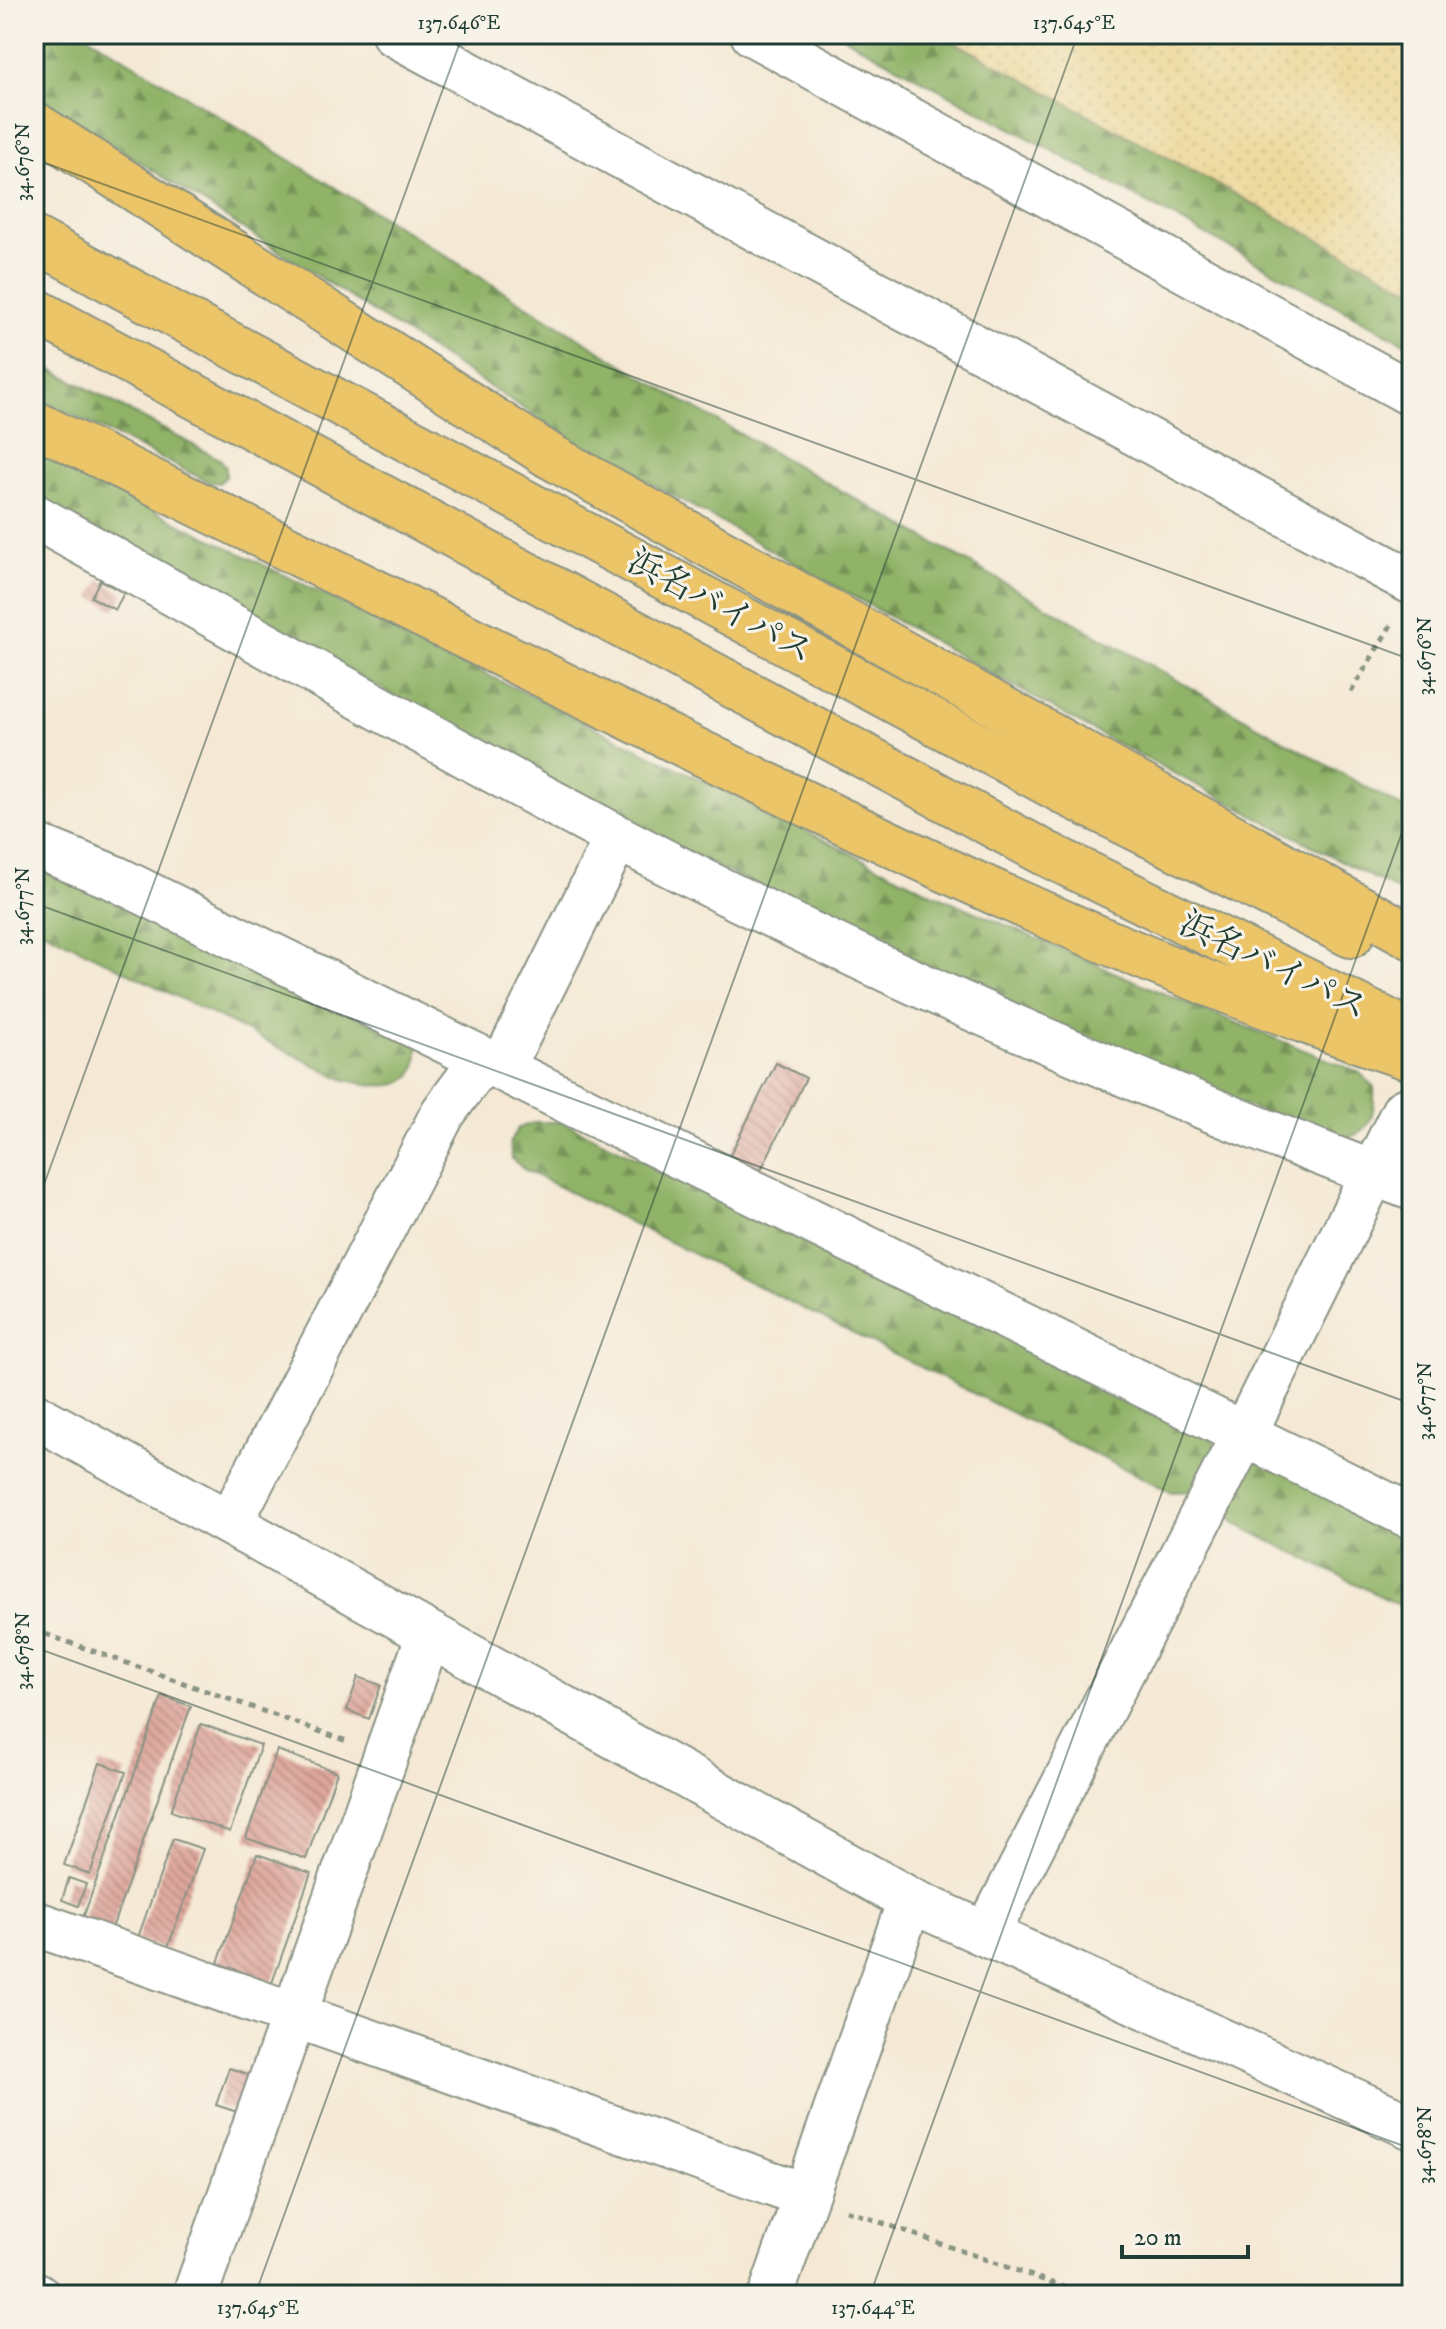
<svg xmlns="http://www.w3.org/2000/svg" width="1446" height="2329" font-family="'IM FELL DW Pica','Noto Serif JP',serif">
  <defs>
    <pattern id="forest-firs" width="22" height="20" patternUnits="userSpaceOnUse" patternTransform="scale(2)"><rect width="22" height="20" fill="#90b368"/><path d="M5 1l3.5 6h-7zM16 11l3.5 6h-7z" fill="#759356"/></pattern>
    <pattern id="sand-dots" width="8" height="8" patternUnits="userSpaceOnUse" patternTransform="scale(2)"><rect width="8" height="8" fill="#eeda9e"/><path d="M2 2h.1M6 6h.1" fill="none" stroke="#ccbc89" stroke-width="1.8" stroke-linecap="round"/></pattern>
    <pattern id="building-back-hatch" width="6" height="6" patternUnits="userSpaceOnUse" patternTransform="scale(2)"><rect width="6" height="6" fill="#dea69b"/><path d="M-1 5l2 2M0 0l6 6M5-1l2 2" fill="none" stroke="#b3887f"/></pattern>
  </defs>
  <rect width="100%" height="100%" fill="#f7f3e8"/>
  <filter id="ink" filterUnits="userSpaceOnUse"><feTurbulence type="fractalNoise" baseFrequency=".0125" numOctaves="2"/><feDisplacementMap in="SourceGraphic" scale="16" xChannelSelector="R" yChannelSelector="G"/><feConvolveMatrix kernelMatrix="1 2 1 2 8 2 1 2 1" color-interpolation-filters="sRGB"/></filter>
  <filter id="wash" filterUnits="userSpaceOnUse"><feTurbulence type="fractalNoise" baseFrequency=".006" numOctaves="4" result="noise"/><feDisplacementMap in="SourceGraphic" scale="32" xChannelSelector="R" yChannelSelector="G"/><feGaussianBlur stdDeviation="1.8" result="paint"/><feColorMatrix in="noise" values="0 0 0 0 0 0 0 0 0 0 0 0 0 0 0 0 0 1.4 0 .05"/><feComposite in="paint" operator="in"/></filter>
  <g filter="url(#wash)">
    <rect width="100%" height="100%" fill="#f5e9d5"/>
    <path fill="url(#forest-firs)" stroke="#58784e" stroke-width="2" d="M34 34H85L677 398 1412 813V898L1103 736 563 434 34 94Z
      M838 34H940L1412 290V347Z
      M34 360 221 460 226 468V477L219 483 209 482 34 396Z
      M34 452 934 894 1167 995 1359 1072 1374 1087C1376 1122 1367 1140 1329 1139L1054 1028 624 822 34 498Z
      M34 859 418 1046C421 1096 377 1088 343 1079L34 926Z
      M537 1122H562L1205 1429 1219 1450 1195 1491 1171 1492 525 1170 512 1159 510 1143 518 1128Z
      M1258 1459 1412 1530V1612L1236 1524C1214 1501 1237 1473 1258 1459Z"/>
    <path fill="url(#sand-dots)" stroke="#868c69" stroke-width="2" d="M940 34H1412V290Z"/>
    <g id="blocks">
      <path fill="url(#building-back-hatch)" d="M100 580 124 593 115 610 91 597Z
        M776 1063 806 1078 759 1174 728 1159Z
        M358 1677 381 1685 369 1719 347 1710Z
        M162 1696 191 1706 111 1931 82 1921Z
        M201 1724 261 1745 230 1832 171 1811Z
        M277 1750 337 1772 306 1859 246 1838Z
        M100 1763 126 1772 90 1874 64 1865Z
        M173 1839 203 1849 167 1950 137 1940Z
        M257 1854 311 1873 272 1983 218 1963Z
        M69 1878 86 1884 78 1906 62 1900Z
        M229 2068 253 2076 240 2113 216 2105Z"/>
    </g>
  </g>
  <g filter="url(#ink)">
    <use href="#blocks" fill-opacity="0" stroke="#8a9384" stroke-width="2"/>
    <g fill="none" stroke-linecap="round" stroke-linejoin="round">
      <g stroke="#8a9384" stroke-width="48">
        <path id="minor" d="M394 34 1412 582
          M753 34 1412 394
          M34 516C228 623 420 733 615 836 872 971 1141 1086 1412 1188
          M34 845 115 878 1412 1517
          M502 1068 617 837
          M34 1415 910 1900 1412 2127
          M230 1523 443 1113 483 1059
          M34 1923 806 2196
          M987 1934 1244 1434 1404 1111
          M34 2294 37 2295
          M195 2295 429 1634
          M771 2295 910 1900"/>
      </g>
      <g stroke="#8a9384" stroke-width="48">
        <path id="highway" d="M34 124 550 456 1412 937
          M34 239 1074 797 1351 935
          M34 310 1045 853 1412 1033
          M34 423C232 521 430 619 628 717 884 843 1139 967 1410 1058"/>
      </g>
      <path stroke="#8a9384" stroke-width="5" stroke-dasharray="6 6" stroke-linecap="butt" d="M1351 692 1394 620
        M34 1630 347 1741
        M846 2210 1086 2295"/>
      <use href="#minor" stroke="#fff" stroke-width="44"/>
      <use href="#highway" stroke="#edc569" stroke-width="44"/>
    </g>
  </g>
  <path fill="none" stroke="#1f3d34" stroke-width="2" stroke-opacity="0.45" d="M34 159 1412 660M34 903 1412 1404M34 1212 463 34M34 1647 1412 2149M255 2295 1078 34M870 2295 1412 805"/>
  <g text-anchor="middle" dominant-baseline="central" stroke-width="6" stroke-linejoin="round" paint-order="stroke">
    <g font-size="34" fill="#1f3d34" stroke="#f7f3e8">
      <text transform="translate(720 607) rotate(28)">浜名バイパス</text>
      <text transform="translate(1273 966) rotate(26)">浜名バイパス</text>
    </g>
  </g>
  <rect width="1446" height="2329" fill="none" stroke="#f7f3e8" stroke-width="88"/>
  <path d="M1122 2245v12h126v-12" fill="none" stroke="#1f3d34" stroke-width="4"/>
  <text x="1134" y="2245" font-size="24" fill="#1f3d34" stroke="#f7f3e8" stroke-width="6" paint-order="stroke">20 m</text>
  <rect x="44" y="44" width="1358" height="2241" fill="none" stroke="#1f3d34" stroke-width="3"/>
  <g font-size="20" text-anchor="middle" fill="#1f3d34">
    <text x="459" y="29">137.646°E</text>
    <text x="1074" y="29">137.645°E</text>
    <text transform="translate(22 162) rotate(-90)" y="7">34.676°N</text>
    <text transform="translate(1424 656) rotate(-90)" y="7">34.676°N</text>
    <text transform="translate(22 906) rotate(-90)" y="7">34.677°N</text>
    <text transform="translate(1424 1401) rotate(-90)" y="7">34.677°N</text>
    <text transform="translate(22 1651) rotate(-90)" y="7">34.678°N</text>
    <text transform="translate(1424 2145) rotate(-90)" y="7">34.678°N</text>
    <text x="258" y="2314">137.645°E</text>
    <text x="873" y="2314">137.644°E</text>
  </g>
</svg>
